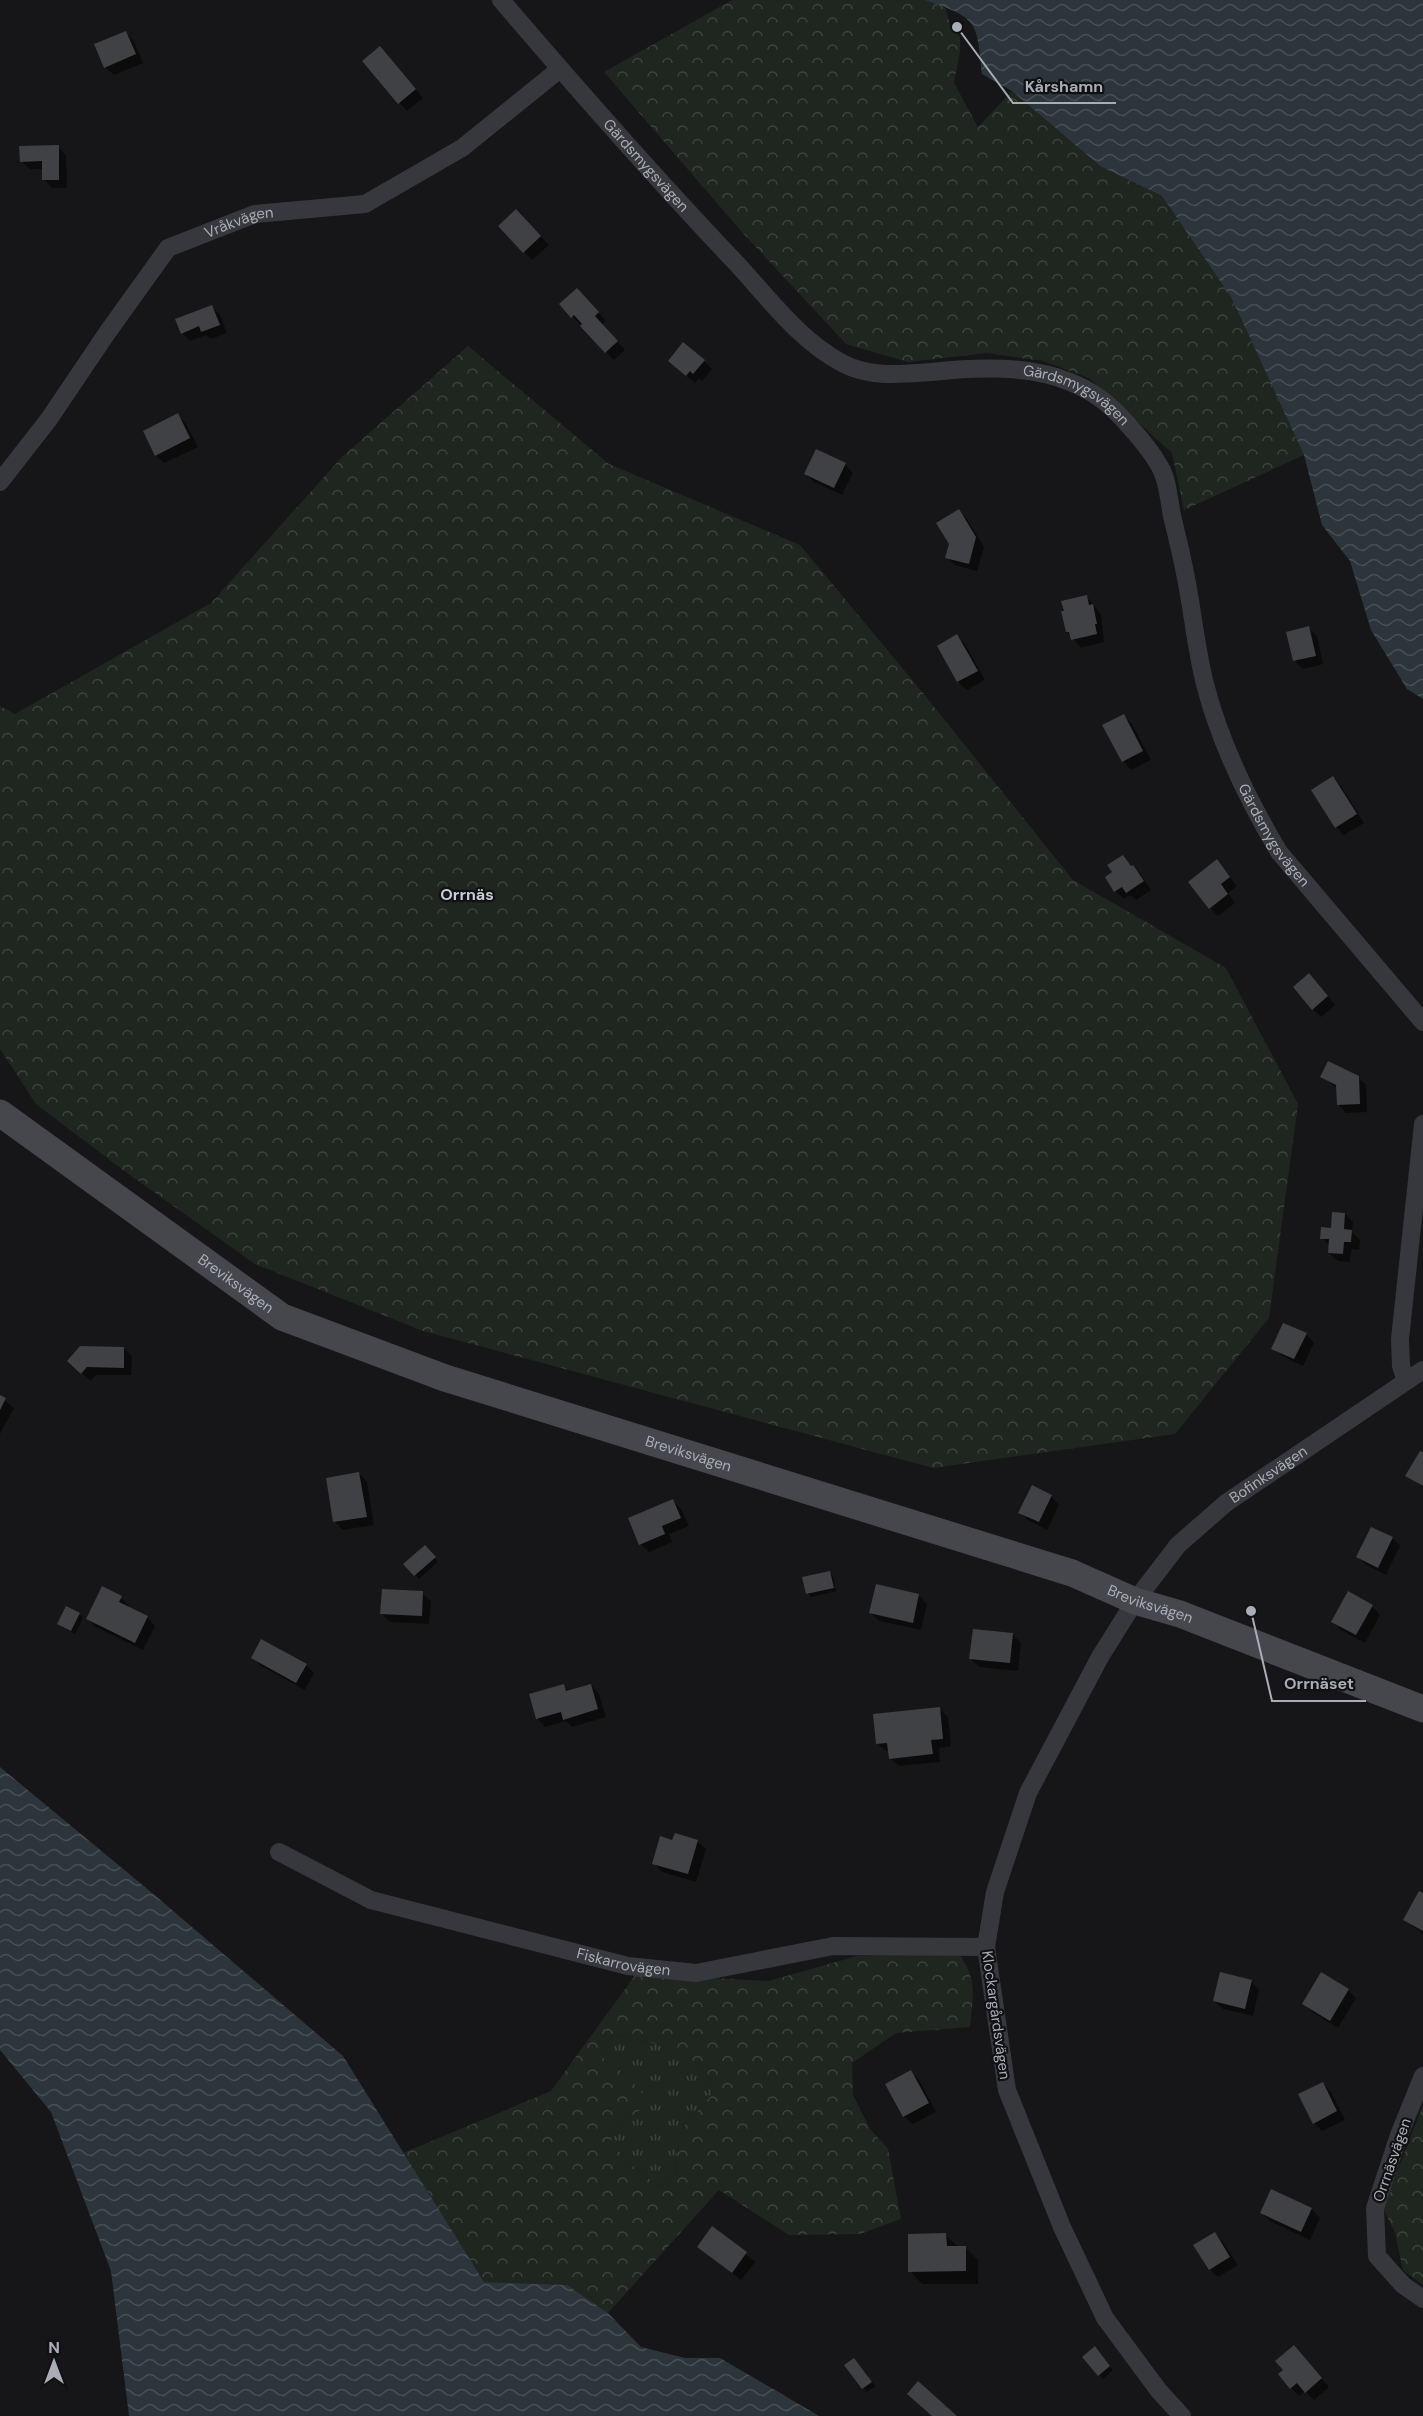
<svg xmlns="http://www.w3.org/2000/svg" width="1423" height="2416" font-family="'DM Sans',sans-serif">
  <defs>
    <pattern id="grass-tufts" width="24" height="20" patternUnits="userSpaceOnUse" patternTransform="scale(1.5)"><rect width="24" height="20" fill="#1e261f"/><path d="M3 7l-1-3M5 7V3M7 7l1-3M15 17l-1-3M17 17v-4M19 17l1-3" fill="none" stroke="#3c433d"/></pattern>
    <pattern id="forest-crowns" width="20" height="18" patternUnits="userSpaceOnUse" patternTransform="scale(1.5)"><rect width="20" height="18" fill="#1e261f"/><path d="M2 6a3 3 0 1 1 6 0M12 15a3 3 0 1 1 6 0" fill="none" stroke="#3c433d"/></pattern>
    <pattern id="water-waves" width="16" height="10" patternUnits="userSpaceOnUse" patternTransform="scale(1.5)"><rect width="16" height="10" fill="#2c353c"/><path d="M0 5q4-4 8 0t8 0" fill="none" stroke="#485056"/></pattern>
  </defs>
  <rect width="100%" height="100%" fill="#161618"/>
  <path fill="url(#grass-tufts)" d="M614 2035C646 2041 689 2047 708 2076 711 2081 711 2089 712 2095L683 2127 677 2153 675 2175 660 2187 628 2162 611 2141 615 2126 639 2111 628 2076 604 2059 600 2044Z"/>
  <path fill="url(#forest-crowns)" fill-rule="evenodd" d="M732 0H925L945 7 950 25 960 37V51L954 83 978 127 1012 91 1100 166 1162 196 1231 297 1304 455 1184 510 1172 453 1089 378 1043 361 987 353 908 362 846 344 741 231 604 72Z
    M468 346 609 464 800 545 923 693 1073 880 1226 968 1298 1104 1269 1318 1175 1434 933 1468 423 1331 255 1264 123 1170 36 1104 0 1049V706L15 714 211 603 342 457Z
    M958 1952C978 1981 973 1994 970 2027L896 2033 852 2063 853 2095 870 2129 888 2149 901 2219 860 2234 789 2235 719 2190 608 2313 567 2285 484 2282 403 2153 551 2091 636 1974 769 1981 857 1956ZM614 2035C646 2041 688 2047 708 2076 711 2081 711 2089 712 2095L683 2127 677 2153 675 2175 660 2187 628 2162 611 2141 615 2126 639 2111 643 2094 628 2076 604 2059 600 2044Z
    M1423 2105V2285L1403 2270 1395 2233 1383 2208Z"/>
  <path fill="url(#water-waves)" d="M925 0H1423V699L1407 689 1371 630 1350 561 1322 525 1304 455 1231 297 1162 196 1100 166 1012 91 982 74C977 20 977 18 925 0Z
    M0 1767 151 1892 343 2056 484 2282 567 2285 608 2313 641 2347 685 2358H720L819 2416H129L111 2271 51 2112 0 2050Z"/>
  <path fill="#0007" d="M126 33 134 41 143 63 114 75 105 67Z
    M388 56 423 98 407 111 364 61Z
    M58 147 66 155 67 188H52L44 179V169H30L21 161Z
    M516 211 549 245 532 260 500 226Z
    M585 298 606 321 602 325 625 350 614 360 572 316Z
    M212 307 220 315 227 333 211 339 206 335 190 341 182 333Z
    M704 361 712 369 702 381 699 378 695 383 678 369Z
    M178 415 186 424 198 447 164 463 156 455Z
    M845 464 853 473 842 495 814 482 806 474Z
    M958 511 967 519 984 547 977 571 955 565 947 557Z
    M1086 596 1101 614 1104 642 1081 648 1067 632Z
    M1308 628 1317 636 1323 664 1303 669 1295 661Z
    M957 636 965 644 985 680 967 690 958 682 939 646Z
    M1124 716 1132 724 1151 760 1131 770 1123 761Z
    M1333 778 1341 786 1364 823 1344 835 1336 827Z
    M1123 857 1141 875 1151 890 1136 900 1130 895 1124 899 1115 891 1114 873Z
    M1217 861 1237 886 1228 893 1235 903 1218 916 1210 908Z
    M1317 983 1335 1005 1321 1017 1313 1009Z
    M1322 1076 1358 1077 1366 1085 1367 1112 1346 1113 1338 1104 1337 1088Z
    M1345 1214 1353 1222 1352 1232 1360 1240 1359 1250 1351 1249 1350 1262 1338 1261 1329 1253 1330 1246 1322 1238 1332 1230Z
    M1306 1334 1314 1343 1303 1366 1282 1356 1273 1348Z
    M123 1348 132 1356 131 1375H96L91 1381 77 1369Z
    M0 1396 14 1408 0 1434Z
    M1423 1454V1488L1407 1475Z
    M359 1474 367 1482 374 1525 343 1530 335 1522 328 1479Z
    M1051 1496 1059 1505 1047 1530 1028 1520 1020 1512Z
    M673 1501 681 1509 689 1526 669 1534 672 1542 649 1552 640 1544Z
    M1392 1538 1400 1546 1386 1575 1366 1565 1358 1557Z
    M425 1547 438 1562 419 1579 405 1564Z
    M829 1572 833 1576 836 1591 811 1597 807 1593Z
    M877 1586 919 1596 927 1604 921 1630 879 1621 871 1613Z
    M422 1593 431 1601 429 1624 390 1622 382 1614Z
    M121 1598 129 1606 128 1608 147 1617 155 1626 143 1650 96 1627 88 1619Z
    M1372 1606 1380 1615 1365 1643 1341 1630 1333 1621Z
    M79 1614 83 1618 75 1634 58 1624Z
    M1012 1634 1021 1643 1018 1671 979 1667 971 1659Z
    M253 1657 306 1665 314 1673 305 1690 261 1666Z
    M591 1685 599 1694 606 1717 572 1727 566 1721 545 1727 537 1718 564 1686 569 1691Z
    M939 1708 948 1717 951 1746 939 1748 940 1762 899 1766 890 1758 889 1751H886L877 1743Z
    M697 1841 706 1849 696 1882 662 1872 654 1863 673 1842Z
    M1423 1895V1934L1405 1920Z
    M1251 1981 1259 1990 1253 2016 1223 2009 1214 2001Z
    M1348 1990 1356 1998 1338 2028 1312 2012 1303 2003Z
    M911 2072 919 2080 936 2112 913 2124 904 2116Z
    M1323 2084 1331 2092 1345 2120 1322 2131 1314 2123Z
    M1272 2191 1312 2209 1320 2218 1310 2240 1270 2221 1262 2213Z
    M712 2228 755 2262 741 2280 699 2247Z
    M1215 2233 1223 2242 1238 2265 1218 2277 1210 2269Z
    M946 2235 958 2247H965L978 2260V2284H922L910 2271Z
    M1098 2352 1113 2370 1103 2379 1084 2357Z
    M1302 2355 1329 2387 1314 2400 1305 2391 1299 2396 1291 2388Z
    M857 2363 875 2386 867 2392 846 2366Z"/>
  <path fill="#404145" d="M126 31 136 54 104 68 94 44Z
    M380 46 416 89 398 104 362 61Z
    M59 145V180H42V161L20 162 19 146Z
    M516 209 541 236 523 253 498 226Z
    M577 288 599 312 595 316 618 341 605 353 580 326 582 324 574 315 571 318 559 304Z
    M212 305 220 325 201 332 199 326 181 334 175 319Z
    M683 342 705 360 693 374 690 371 686 376 668 361Z
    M178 413 190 438 155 456 143 431Z
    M816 449 846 463 834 488 804 474Z
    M959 509 976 537 969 564 945 558 949 544 936 523Z
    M1087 595 1089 605 1093 604 1097 624H1095L1097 634 1071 640 1069 632H1066L1061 611H1064L1061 601Z
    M1309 626 1316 656 1293 661 1286 632Z
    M957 634 978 671 957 682 937 646Z
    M1124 714 1143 751 1122 762 1102 725Z
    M1333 776 1357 814 1335 828 1311 790Z
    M1123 855 1131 866 1133 865 1144 881 1126 893 1122 887 1114 892 1105 877 1112 872 1107 865Z
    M1217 859 1230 877 1221 884 1228 894 1209 909 1188 882Z
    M1309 973 1328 996 1312 1010 1293 987Z
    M1328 1061 1359 1076 1360 1104 1337 1105 1336 1085 1320 1077Z
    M1332 1212 1345 1213 1344 1229 1352 1230 1351 1242H1344L1343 1254 1328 1253 1329 1239H1320L1321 1227 1331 1228Z
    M1283 1323 1307 1333 1294 1359 1271 1349Z
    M80 1346 124 1347V1368L87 1367 81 1374 67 1361Z
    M0 1395 6 1398 0 1410Z
    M1420 1451 1423 1452V1486L1405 1476Z
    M359 1472 367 1517 333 1522 326 1478Z
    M1032 1485 1052 1495 1039 1522 1018 1513Z
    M673 1499 681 1518 662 1526 665 1534 639 1545 628 1518Z
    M1371 1527 1393 1537 1378 1568 1356 1557Z
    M425 1545 436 1557 414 1576 403 1564Z
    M830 1571 834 1588 806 1594 802 1577Z
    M876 1584 919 1594 913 1623 869 1613Z
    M102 1586 122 1596 119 1602 148 1616 135 1643 86 1619Z
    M382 1589 423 1591 422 1616 380 1614Z
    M1348 1591 1373 1605 1356 1635 1331 1622Z
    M66 1606 80 1613 71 1631 57 1624Z
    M973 1629 1013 1633 1010 1663 969 1659Z
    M261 1639 307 1664 296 1683 251 1658Z
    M564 1684 566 1691 591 1684 598 1709 563 1720 561 1712 536 1719 529 1694Z
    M940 1707 943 1739 931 1740 933 1754 889 1759 887 1743 876 1744 873 1714Z
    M675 1833 698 1840 688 1874 652 1864 660 1836 672 1840Z
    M1419 1891 1423 1893V1931L1403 1920Z
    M1220 1972 1252 1980 1245 2009 1213 2001Z
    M1321 1972 1349 1989 1330 2021 1302 2004Z
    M911 2070 929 2103 903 2117 885 2084Z
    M1323 2082 1337 2111 1313 2124 1298 2094Z
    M1271 2189 1312 2208 1301 2232 1260 2213Z
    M712 2226 747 2252 732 2273 697 2247Z
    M1215 2232 1230 2257 1209 2270 1193 2245Z
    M946 2233 947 2246H966V2271L908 2272V2234Z
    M1294 2345 1322 2378 1305 2393 1297 2383 1290 2389 1278 2374 1283 2370 1275 2361Z
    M1095 2346 1110 2366 1098 2376 1082 2357Z
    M854 2358 872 2382 862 2389 844 2365Z
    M918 2381 957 2416H932L907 2394Z"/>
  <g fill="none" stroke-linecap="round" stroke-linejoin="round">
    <g stroke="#37383d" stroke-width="18">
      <path id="s1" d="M501 0C578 90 656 179 738 265 770 300 801 342 844 364 871 378 902 374 931 372 997 365 1072 363 1121 417 1133 430 1152 451 1160 467 1168 480 1169 501 1172 516 1177 536 1182 557 1186 578 1193 613 1196 649 1205 684 1220 743 1248 800 1279 852L1423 1022"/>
      <path id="s2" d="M0 482 49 419 107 333 168 248 255 214 365 204 462 148 560 69"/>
      <path d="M1406 1381 1401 1366 1400 1339 1423 1124"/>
      <path id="s3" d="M279 1852 371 1900 628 1966 696 1973 833 1946 986 1947"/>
      <path d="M1423 2076 1399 2135 1375 2208 1377 2256 1403 2285 1423 2299"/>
      <path id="s4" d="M1182 2416 1159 2391 1105 2318 1062 2227 1007 2090 986 1947 995 1892 1028 1793 1100 1657 1135 1601 1178 1545 1226 1503 1423 1370"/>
    </g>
    <path stroke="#45474d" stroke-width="27" id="s5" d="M0 1113 282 1317 445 1378 1072 1573 1135 1601 1180 1614 1423 1709"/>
  </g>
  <g text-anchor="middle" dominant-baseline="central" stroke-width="4.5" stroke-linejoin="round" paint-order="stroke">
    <g font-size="15" fill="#a8adb8" stroke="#111113">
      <text stroke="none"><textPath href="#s1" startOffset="220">Gärdsmygsvägen</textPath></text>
      <text stroke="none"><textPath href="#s2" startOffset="364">Vråkvägen</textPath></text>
      <text stroke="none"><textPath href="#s1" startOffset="742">Gärdsmygsvägen</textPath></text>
      <text stroke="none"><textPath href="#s1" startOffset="1246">Gärdsmygsvägen</textPath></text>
      <text stroke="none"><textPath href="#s5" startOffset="291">Breviksvägen</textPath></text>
      <text stroke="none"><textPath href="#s5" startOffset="777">Breviksvägen</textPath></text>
      <text stroke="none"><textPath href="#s4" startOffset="1083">Bofinksvägen</textPath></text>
      <text stroke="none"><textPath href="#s5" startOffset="1263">Breviksvägen</textPath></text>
      <text stroke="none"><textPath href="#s3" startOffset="364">Fiskarrovägen</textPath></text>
      <text transform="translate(996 2015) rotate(82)">Klockargårdsvägen</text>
      <text transform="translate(1392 2160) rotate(-71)">Orrnäsvägen</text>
    </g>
    <g font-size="16" font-weight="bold" fill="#c9ccd4" stroke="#111113">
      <text x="467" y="894">Orrnäs</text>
    </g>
  </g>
  <path fill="none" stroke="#a8adb8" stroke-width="2" d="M957 27L1013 103H1116M1251 1611L1272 1701H1366"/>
  <g fill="#a8adb8" stroke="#111113" stroke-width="2">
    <circle cx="957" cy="27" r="6"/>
    <circle cx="1251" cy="1611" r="6"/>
  </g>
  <g font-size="16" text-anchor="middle" font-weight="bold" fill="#a8adb8" stroke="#111113" stroke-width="4.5" stroke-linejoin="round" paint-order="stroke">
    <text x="1064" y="92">Kårshamn</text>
    <text x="1319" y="1689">Orrnäset</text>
  </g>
  <g transform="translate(54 2362)" stroke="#111113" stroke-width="4.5" paint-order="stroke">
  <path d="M0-4.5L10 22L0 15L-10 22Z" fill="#a8adb8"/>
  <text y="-9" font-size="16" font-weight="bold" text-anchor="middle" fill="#a8adb8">N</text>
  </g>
</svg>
